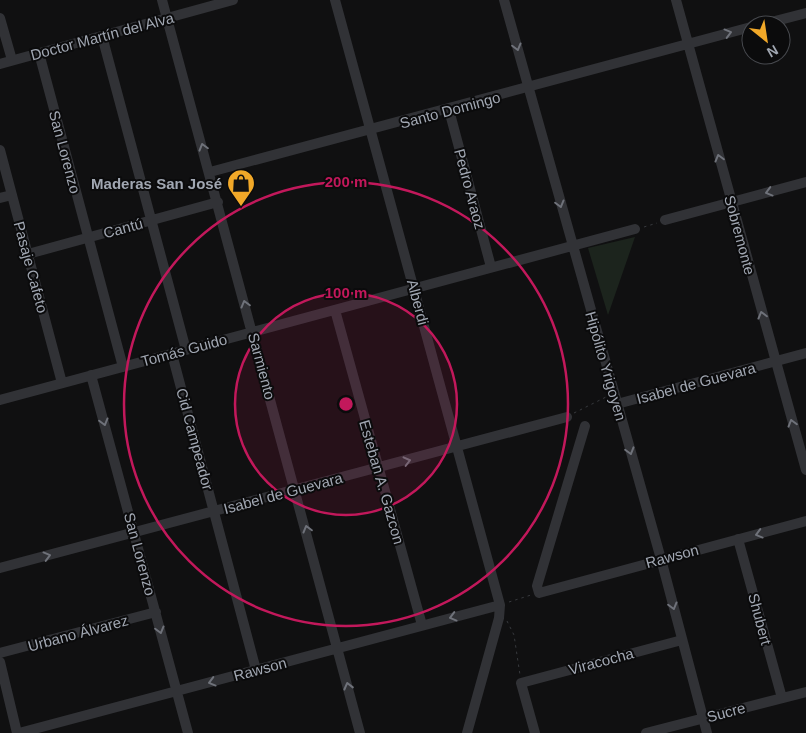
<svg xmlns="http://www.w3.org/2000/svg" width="806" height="733" font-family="Helvetica,sans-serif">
  <rect width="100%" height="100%" fill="#101011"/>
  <path fill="#1c241d" d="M635 237 608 315 588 248Z"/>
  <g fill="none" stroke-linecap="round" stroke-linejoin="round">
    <path stroke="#37393d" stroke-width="1" stroke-dasharray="2.5 4" stroke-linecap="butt" d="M644 227 657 223
      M574 413 606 397
      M509 602 531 595
      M507 621 514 635 520 675"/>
    <path stroke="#313236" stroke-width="10" d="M162 0 360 733
      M335 0 500 605 499 618 467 733
      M504 0 661 559 707 733
      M676 0 806 470
      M0 18 12 60
      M760 25 806 13
      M102 36 186 350
      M39 53 123 367
      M0 64 233 0
      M449 110 491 267
      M0 150 62 383
      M210 172 751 27
      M0 198 12 195
      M665 220 806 182
      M28 254 218 202
      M335 310 422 625
      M172 354 256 670
      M91 375 188 733
      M0 400 635 229
      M617 404 806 353
      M585 426 537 586 539 593 806 521
      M738 539 782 698
      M0 568 567 417
      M0 653 156 612
      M0 662 17 733
      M19 733 500 605
      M535 733 521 683 682 640
      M646 733 806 692"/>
  </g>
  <defs><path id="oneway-chevron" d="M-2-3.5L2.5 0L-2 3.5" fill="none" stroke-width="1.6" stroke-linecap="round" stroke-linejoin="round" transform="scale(1.25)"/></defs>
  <g stroke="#6f727a">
    <use href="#oneway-chevron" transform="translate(728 33) rotate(-15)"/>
    <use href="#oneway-chevron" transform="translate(517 47) rotate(75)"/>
    <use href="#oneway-chevron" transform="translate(203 147) rotate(-106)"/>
    <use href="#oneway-chevron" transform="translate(719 158) rotate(-105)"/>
    <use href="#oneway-chevron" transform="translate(769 192) rotate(165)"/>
    <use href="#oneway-chevron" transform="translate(560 204) rotate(75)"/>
    <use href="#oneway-chevron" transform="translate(245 304) rotate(-105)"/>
    <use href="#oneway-chevron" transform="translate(762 315) rotate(-105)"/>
    <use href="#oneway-chevron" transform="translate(104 422) rotate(75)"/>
    <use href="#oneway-chevron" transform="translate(792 423) rotate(-106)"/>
    <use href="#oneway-chevron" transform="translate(630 451) rotate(74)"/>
    <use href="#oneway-chevron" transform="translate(407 461) rotate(-14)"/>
    <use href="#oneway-chevron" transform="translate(307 529) rotate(-105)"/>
    <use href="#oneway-chevron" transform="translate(759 534) rotate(165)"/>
    <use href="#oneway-chevron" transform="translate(47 556) rotate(-15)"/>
    <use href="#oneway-chevron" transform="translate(673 606) rotate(75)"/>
    <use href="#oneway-chevron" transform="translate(453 617) rotate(165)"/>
    <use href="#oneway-chevron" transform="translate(160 630) rotate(75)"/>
    <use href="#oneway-chevron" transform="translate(212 682) rotate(165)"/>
    <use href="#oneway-chevron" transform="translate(348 686) rotate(-104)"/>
  </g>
  <circle cx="346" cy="404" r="111" fill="#c2185b" fill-opacity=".12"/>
  <g fill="none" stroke="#c2185b" stroke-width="2.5">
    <circle cx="346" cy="404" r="111"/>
    <circle cx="346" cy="404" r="222"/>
  </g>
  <defs>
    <g id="shop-pin" transform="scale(1.4375)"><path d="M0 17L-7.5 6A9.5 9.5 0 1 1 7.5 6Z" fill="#f1a828" stroke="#0b0b0c"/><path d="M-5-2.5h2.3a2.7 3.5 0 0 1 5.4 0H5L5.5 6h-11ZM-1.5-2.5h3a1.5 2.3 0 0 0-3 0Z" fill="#111"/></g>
  </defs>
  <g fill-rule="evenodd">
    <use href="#shop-pin" x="241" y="183"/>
  </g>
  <g text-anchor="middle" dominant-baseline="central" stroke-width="4" stroke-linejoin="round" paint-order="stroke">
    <g font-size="15" fill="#a1a7b2" stroke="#0b0b0c">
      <text transform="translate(102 36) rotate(-15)">Doctor Martín del Alva</text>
      <text transform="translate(450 110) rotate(-15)">Santo Domingo</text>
      <text transform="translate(65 152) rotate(75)">San Lorenzo</text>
      <text transform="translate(470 189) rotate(75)">Pedro Araoz</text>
      <text transform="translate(123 228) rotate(-15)">Cantú</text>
      <text transform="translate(740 235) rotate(75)">Sobremonte</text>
      <text transform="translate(31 267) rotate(75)">Pasaje Cafeto</text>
      <text transform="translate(418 302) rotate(75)">Alberdi</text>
      <text transform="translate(184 350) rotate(-15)">Tomás Guido</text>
      <text transform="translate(262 366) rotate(75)">Sarmiento</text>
      <text transform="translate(606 366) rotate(74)">Hipólito Yrigoyen</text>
      <text transform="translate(696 383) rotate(-15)">Isabel de Guevara</text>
      <text transform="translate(195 439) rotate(75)">Cid Campeador</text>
      <text transform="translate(382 482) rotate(74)">Esteban A. Gazcon</text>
      <text transform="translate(283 493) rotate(-15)">Isabel de Guevara</text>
      <text transform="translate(140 554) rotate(75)">San Lorenzo</text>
      <text transform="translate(672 556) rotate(-15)">Rawson</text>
      <text transform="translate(760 619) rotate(75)">Shubert</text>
      <text transform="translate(78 633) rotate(-15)">Urbano Álvarez</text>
      <text transform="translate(601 661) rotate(-15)">Viracocha</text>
      <text transform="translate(260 669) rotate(-15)">Rawson</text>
      <text transform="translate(726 712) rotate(-15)">Sucre</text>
    </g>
    <g font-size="15" font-weight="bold" fill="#a1a7b2" stroke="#0b0b0c" text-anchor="end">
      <text x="222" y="183">Maderas San José</text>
    </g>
  </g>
  <circle cx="346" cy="404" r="8" fill="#c2185b" stroke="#0b0b0c" stroke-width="2.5"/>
  <g font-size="15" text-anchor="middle" font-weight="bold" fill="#c2185b" stroke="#0b0b0c" stroke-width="4" stroke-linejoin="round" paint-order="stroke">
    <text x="346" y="187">200 m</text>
    <text x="346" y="298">100 m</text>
  </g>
  <g transform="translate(766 40) rotate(150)"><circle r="24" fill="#0b0b0c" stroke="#47494e"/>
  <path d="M0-4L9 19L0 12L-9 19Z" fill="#f1a828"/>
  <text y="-8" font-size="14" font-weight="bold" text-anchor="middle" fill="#a1a7b2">N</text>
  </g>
</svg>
